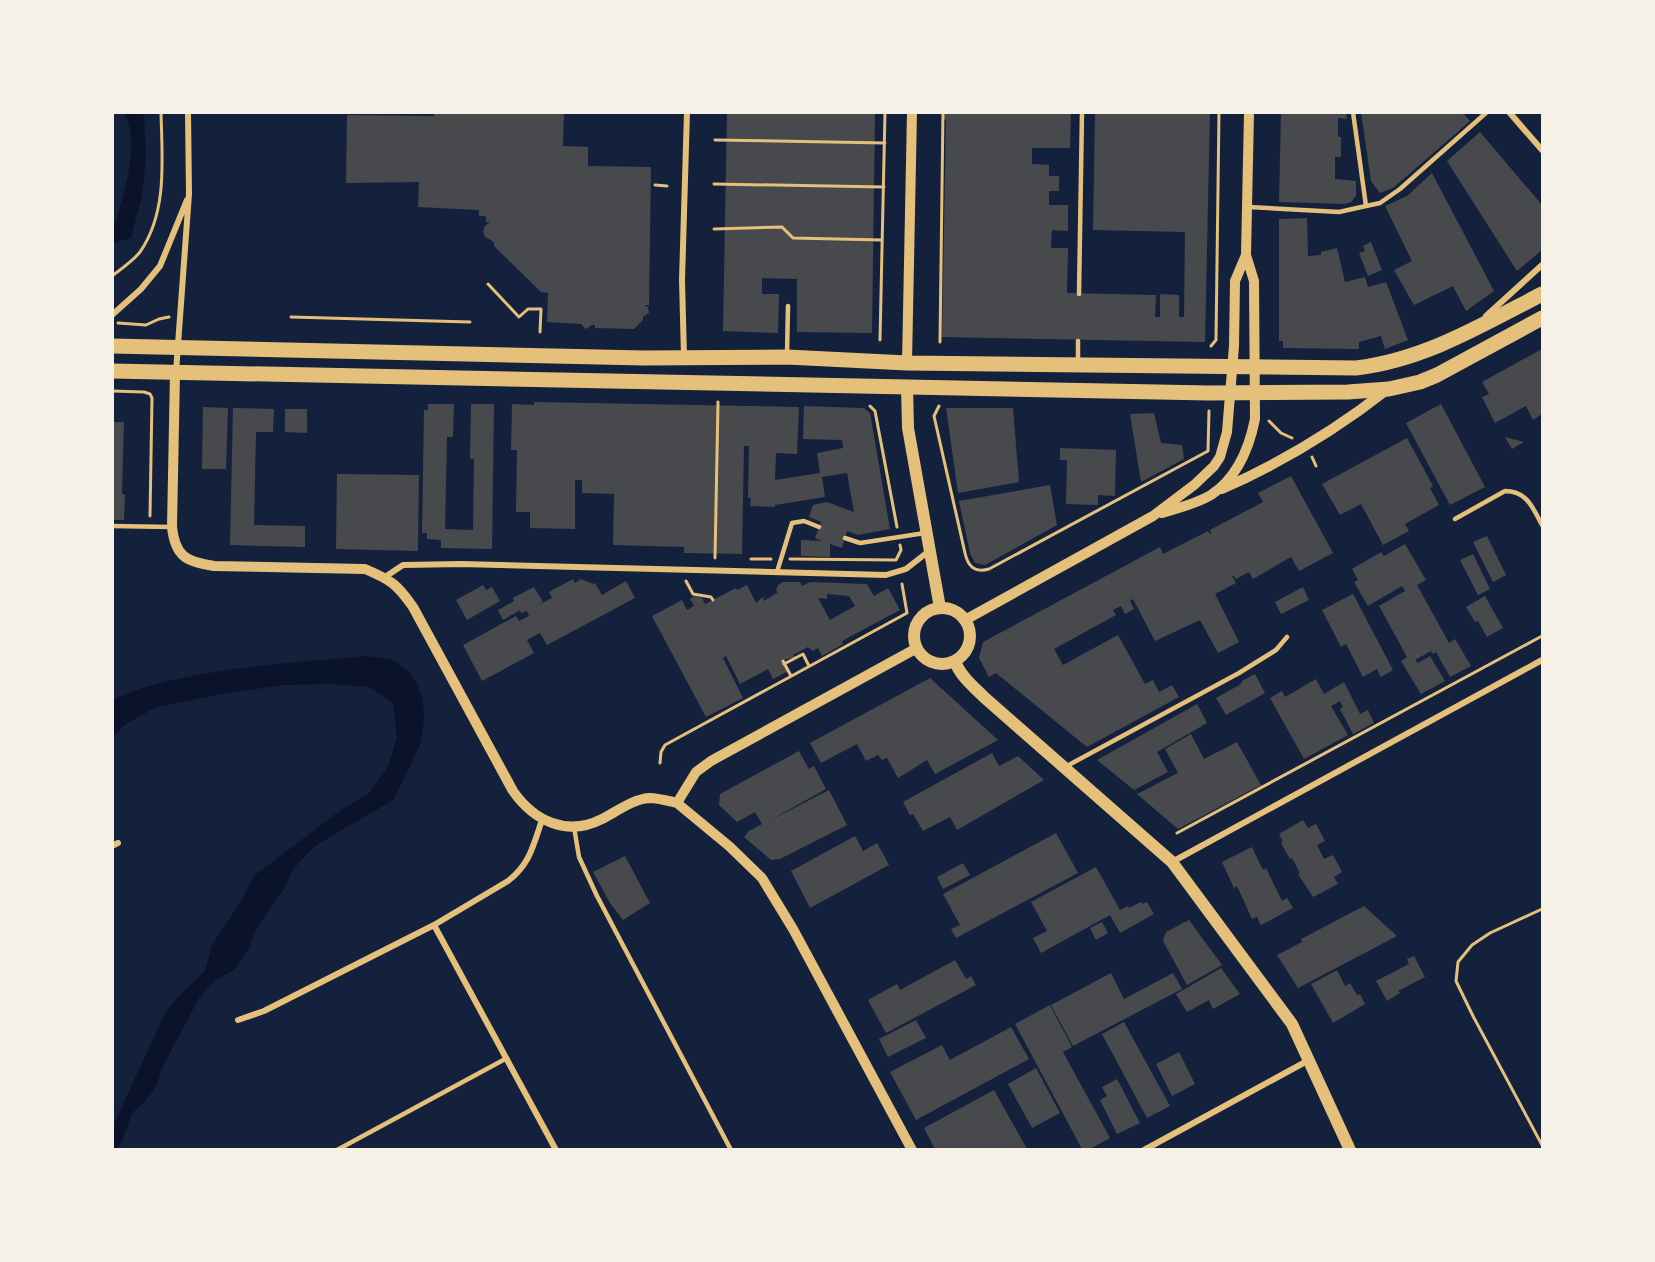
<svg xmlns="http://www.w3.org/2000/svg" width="1655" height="1262" font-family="Quicksand,sans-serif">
  <rect width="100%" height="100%" fill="#14213d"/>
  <path fill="#0b132b" d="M124 113H142L144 116 146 157 142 196 131 238 113 243V222L116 223C124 189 141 144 124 113Z
    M366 656 391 659 409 671 418 685 423 700 424 721 420 745 402 783 393 800 315 846 302 859 291 873 286 886 256 929 248 951 234 970 217 979 199 998 162 1068 156 1087 145 1101 132 1113 122 1142 117 1149H113V1126L166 1011 183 992 205 971 212 945 239 904 255 875 341 810 370 792 388 767 397 738 393 703 369 687 330 684 284 685 228 693 156 707 123 726 113 737V700C134 689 158 683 183 678 243 665 304 662 366 656Z"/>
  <path fill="#48494c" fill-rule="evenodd" d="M434 112H564L563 146 588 147V166L651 167 649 305H644L648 307 649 313 643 317V320L634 329 595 328V325H592L586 329 581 324 547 322 548 293 541 292 494 246V242L485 237 483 231 485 226 490 222H486V216H479V210L418 207 419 182 346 183 347 115 434 116Z
    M727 112H875L872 333 797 332V279L762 278V294H779L778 333 723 331Z
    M944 112H1071L1070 148H1032V164L1049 165V176H1059V191H1049V205H1068V231L1052 230 1051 248H1068L1067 293 1156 295 1155 317H1160V294L1179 295V317H1184L1185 232 1093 230 1095 112H1210L1205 342 942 337 946 120H944Z
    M1281 112H1346L1347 119 1338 118V137H1341V157H1335V179L1356 181V196L1351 202 1345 204 1279 202Z
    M1361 112H1462L1470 121 1393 188 1380 193 1371 181Z
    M1480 132 1542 205V250L1517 271 1447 161Z
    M1432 173 1494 291 1466 311 1453 286 1414 305 1394 270 1412 261 1385 206 1407 196Z
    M1307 218 1308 256 1321 255V252L1337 248 1345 282 1365 277 1368 287 1386 282 1408 340 1385 349 1381 336 1359 342V349L1283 348V341H1279V219Z
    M1371 242 1382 270 1368 276 1359 253 1365 251 1363 246Z
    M1542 349V414L1533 420 1526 406 1495 423 1482 397 1489 394 1482 382Z
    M534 402 799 407 797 454 776 453 775 480 820 473 817 453 843 448 842 440 803 439 804 406 864 408 870 413 890 529 858 535 847 531 842 548 830 544V557L801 556V540L822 541 815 538 821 522 809 517 813 505 827 502 854 512 847 473 822 477 825 497 775 505V507L750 506 751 498H748L749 446H744L742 554 684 553V547L613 545 614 494 582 493V480H575V529L530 528V512H516L517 450H511L512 404 534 405Z
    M428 404H454L453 437H447L445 529 473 530 474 459H470L471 404H494L492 549 441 548V540L427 539V533H422L424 410H428Z
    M1441 404 1485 487 1450 505 1406 423Z
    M203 407 228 408 226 469H202Z
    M233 408 274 409 273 432H256L254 525 305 526V547L230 545Z
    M946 408H1013L1019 482 958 493Z
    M285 409H307V433L285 432Z
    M1154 413 1161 443 1182 445 1184 459 1141 482 1130 414Z
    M112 422H124L122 494H125L124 520H112Z
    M1505 437 1524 442 1512 449Z
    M1407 438 1433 486 1430 488 1439 505 1405 524 1409 531 1383 545 1361 504 1340 515 1322 484Z
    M1060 448 1116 450 1115 496 1098 495V505L1066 504 1067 460H1060Z
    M337 474 419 475 418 551 336 549Z
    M1291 476 1333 553 1299 571 1291 557 1253 579 1249 572 1236 579 1234 576H1232L1236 583 1215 594 1239 642 1218 653 1200 620 1155 641 1133 599 1130 601 1134 609 1125 614 1121 606 1113 610 1116 615 1054 649 1063 665 1118 635 1145 684 1153 680 1159 692 1172 685 1179 697 1087 747 996 673 989 677 979 658 983 642 1160 547 1163 554 1208 531 1210 534 1211 533 1210 530 1263 502 1258 493Z
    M1050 485 1057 525 985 565 975 563 970 553 959 501Z
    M1487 536 1506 575 1493 582 1473 542Z
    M1405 544 1426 580 1417 585 1449 643 1455 639 1471 666 1450 677 1436 652 1433 654 1431 651 1415 660 1418 663 1430 656 1445 681 1421 694 1401 661 1407 657 1379 606 1405 591 1402 586 1368 606 1354 582 1358 580 1352 569 1381 552 1384 556Z
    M1473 554 1490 589 1478 595 1460 560Z
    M573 579 575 583 581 579 593 584 595 583 602 595 626 581 635 598 547 645 540 633 527 640 534 653 482 681 463 645 516 616 519 621 529 616 527 611 521 613 520 610 503 620 498 610 514 601 513 598 534 587 543 602 531 609 552 598 549 592Z
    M783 582H800L802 586 810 582 867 584 874 596 888 588 900 610 842 641 843 644 822 656 818 648 813 651 808 647 793 655 795 657 784 660 790 670 773 679 768 669 740 684 726 656 723 658 743 698 706 717 652 616 682 600 687 610 694 606 690 599 694 596 702 598 705 604 736 588 737 590 747 585 756 603 763 597 764 601 778 592 776 590 778 585ZM827 594 849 596 855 606 830 620 818 598 827 599Z
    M483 585 486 590 492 587 500 601 467 620 456 600Z
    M1303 587 1309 600 1281 614 1275 602Z
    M1353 594 1393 670 1381 677 1377 669 1363 677 1346 644 1341 647 1322 610Z
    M1485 596 1503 628 1487 637 1478 621 1475 622 1466 607Z
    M1255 674 1265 693 1226 715 1216 698 1241 684 1242 681Z
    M930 678 998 740 935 774 927 760 898 778 887 758 882 760 878 755 866 761 857 744 821 763 810 743Z
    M1316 679 1324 694 1344 682 1360 714 1368 710 1374 723 1353 734 1340 709 1343 707 1340 701 1331 706 1348 735 1304 759 1270 698 1282 691 1285 697Z
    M1197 704 1207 723 1157 752 1168 772 1134 790 1097 760Z
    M1191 734 1204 759 1237 742 1261 785 1178 829 1137 794 1178 773 1165 749Z
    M799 751 809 769 814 766 826 789 767 822 829 790 847 825 780 859 771 860 744 837 749 831 762 824 755 812 737 822 719 805 720 794Z
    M992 753 999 766 1018 756 1044 780 957 830 950 817 923 831 913 814 910 815 903 802Z
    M1303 820 1308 828 1316 824 1325 841 1317 845 1324 859 1333 855 1342 872 1334 877 1338 884 1313 897 1298 874 1300 873 1292 858 1290 859 1281 843 1283 842 1279 834Z
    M1056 833 1078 873 956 938 951 929 960 925 943 894Z
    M855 836 863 851 877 843 889 865 810 908 791 871Z
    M1252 847 1263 870 1266 868 1282 901 1287 898 1293 908 1261 925 1257 917 1252 919 1237 886 1234 888 1222 862Z
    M625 856 650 903 623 920 610 903 593 872Z
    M963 863 970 875 943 889 937 877Z
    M1096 867 1120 910 1128 906 1129 908 1141 902 1143 904 1147 902 1154 914 1120 933 1110 915 1041 953 1033 938 1047 931 1031 902Z
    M1364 906 1397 936 1298 988 1277 955 1302 942 1301 939Z
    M1189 920 1222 965 1187 985 1163 941 1166 932Z
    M1102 922 1108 933 1096 940 1090 928Z
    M1414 956 1425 977 1398 991 1400 993 1387 1001 1376 981 1409 964 1407 959Z
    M955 960 966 979 971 976 976 985 886 1033 868 1000 897 984 900 990Z
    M1221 968 1240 994 1213 1009 1209 1000 1187 1012 1176 994Z
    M1337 970 1345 986 1350 983 1357 995 1360 994 1365 1004 1333 1023 1311 984Z
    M1111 973 1124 999 1173 973 1182 989 1073 1046 1051 1005Z
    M1050 1005 1072 1047 1063 1052 1110 1138 1090 1149H1082L1015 1024Z
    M916 1020 926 1038 888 1057 879 1039Z
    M1124 1022 1170 1106 1147 1118 1102 1034Z
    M1011 1027 1029 1059 916 1120 890 1072 942 1045 950 1060Z
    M1179 1052 1195 1084 1172 1096 1156 1064Z
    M1036 1068 1060 1113 1032 1128 1008 1084Z
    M1117 1079 1140 1123 1117 1134 1100 1100 1107 1096 1102 1087Z
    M994 1090 1027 1149H935L924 1128Z"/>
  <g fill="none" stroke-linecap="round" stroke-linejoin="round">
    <path stroke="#e5c07b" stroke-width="3" d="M715 140 885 143
      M714 184 884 187
      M655 185 667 186
      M714 229 782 227 793 238 882 240
      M112 276C121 269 133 261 140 252 168 212 162 158 161 112
      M488 284 519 317 528 309H541L540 332
      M291 317 470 322
      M118 323 146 325 159 319 169 317
      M880 340 885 112
      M940 342 943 112
      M1211 346 1216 340 1219 112
      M112 391 144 392 150 394 152 398 150 516
      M870 406 875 411 897 527
      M939 406 934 416 965 553C968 567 975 573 989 569L1208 451 1209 411
      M1269 421 1281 433 1292 438
      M1312 457 1316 466
      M715 558 718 402
      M751 559H771
      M790 559 896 560 901 550 900 545
      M686 581 693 594 711 597 713 600
      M783 661 791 676
      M784 664 803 654 809 666
      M660 763 661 752 665 745 907 613 902 584
      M1177 833 1542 636
      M1542 909 1490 933 1472 945 1458 962 1456 981 1473 1016 1542 1145"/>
    <path stroke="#e5c07b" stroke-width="4.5" d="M1366 206 1380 203 1400 189 1487 112
      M1249 207 1339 212 1366 206 1353 112
      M1079 294 1082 112
      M787 354 788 306
      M1078 362V341
      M1455 519 1505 491C1527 491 1533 508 1542 525
      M112 526 172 527
      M845 538 860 543 925 533
      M777 572 792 523 804 521 819 527
      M1065 767 1239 673 1276 650 1287 637
      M574 827 579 857 597 896 731 1150
      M337 1150 507 1058"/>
    <path stroke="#e5c07b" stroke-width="6" d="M1509 112 1542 150
      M112 315 141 289 160 266 187 200
      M1486 316 1542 265
      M684 357 682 280 687 112
      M176 372 189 194 188 112
      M385 577 403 565 461 564 886 575 906 569 929 551
      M112 846 118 843
      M1172 862 1542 660
      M434 925 556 1150
      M238 1020 264 1011 434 925 508 881C530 864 533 846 542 820
      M1144 1150 1309 1060"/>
    <path stroke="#e5c07b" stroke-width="10" d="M907 363 912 112
      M175 373 172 527C175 556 186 562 214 566L365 569C391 580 397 584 413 607L513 791C534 821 567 837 602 819 616 812 633 799 649 798 658 798 669 801 677 803
      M1222 489C1281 463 1337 429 1388 389
      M1162 513C1178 508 1196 504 1211 495 1237 478 1249 449 1255 419L1254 281 1246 255 1249 112
      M965 620 1153 516 1194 485 1214 466 1220 457 1227 432 1234 346 1235 281 1246 255
      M677 803 729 846 762 878 793 929 912 1150
      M677 803 696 772 711 761 917 648"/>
    <path stroke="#e5c07b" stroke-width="12" d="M907 387 908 428 940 608
      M914 636a28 28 0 1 1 56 0a28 28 0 1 1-56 0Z
      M955 661C960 676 974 687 985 698L1172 862 1292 1024 1350 1150"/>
    <path stroke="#e5c07b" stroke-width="15" d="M112 346 644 358 787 357 907 363 1356 368C1424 360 1482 325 1542 294
      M112 371 1209 393 1348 392 1389 389 1420 382 1437 375 1542 318"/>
  </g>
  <rect width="1655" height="1262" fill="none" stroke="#f6f1e7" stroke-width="228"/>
</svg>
